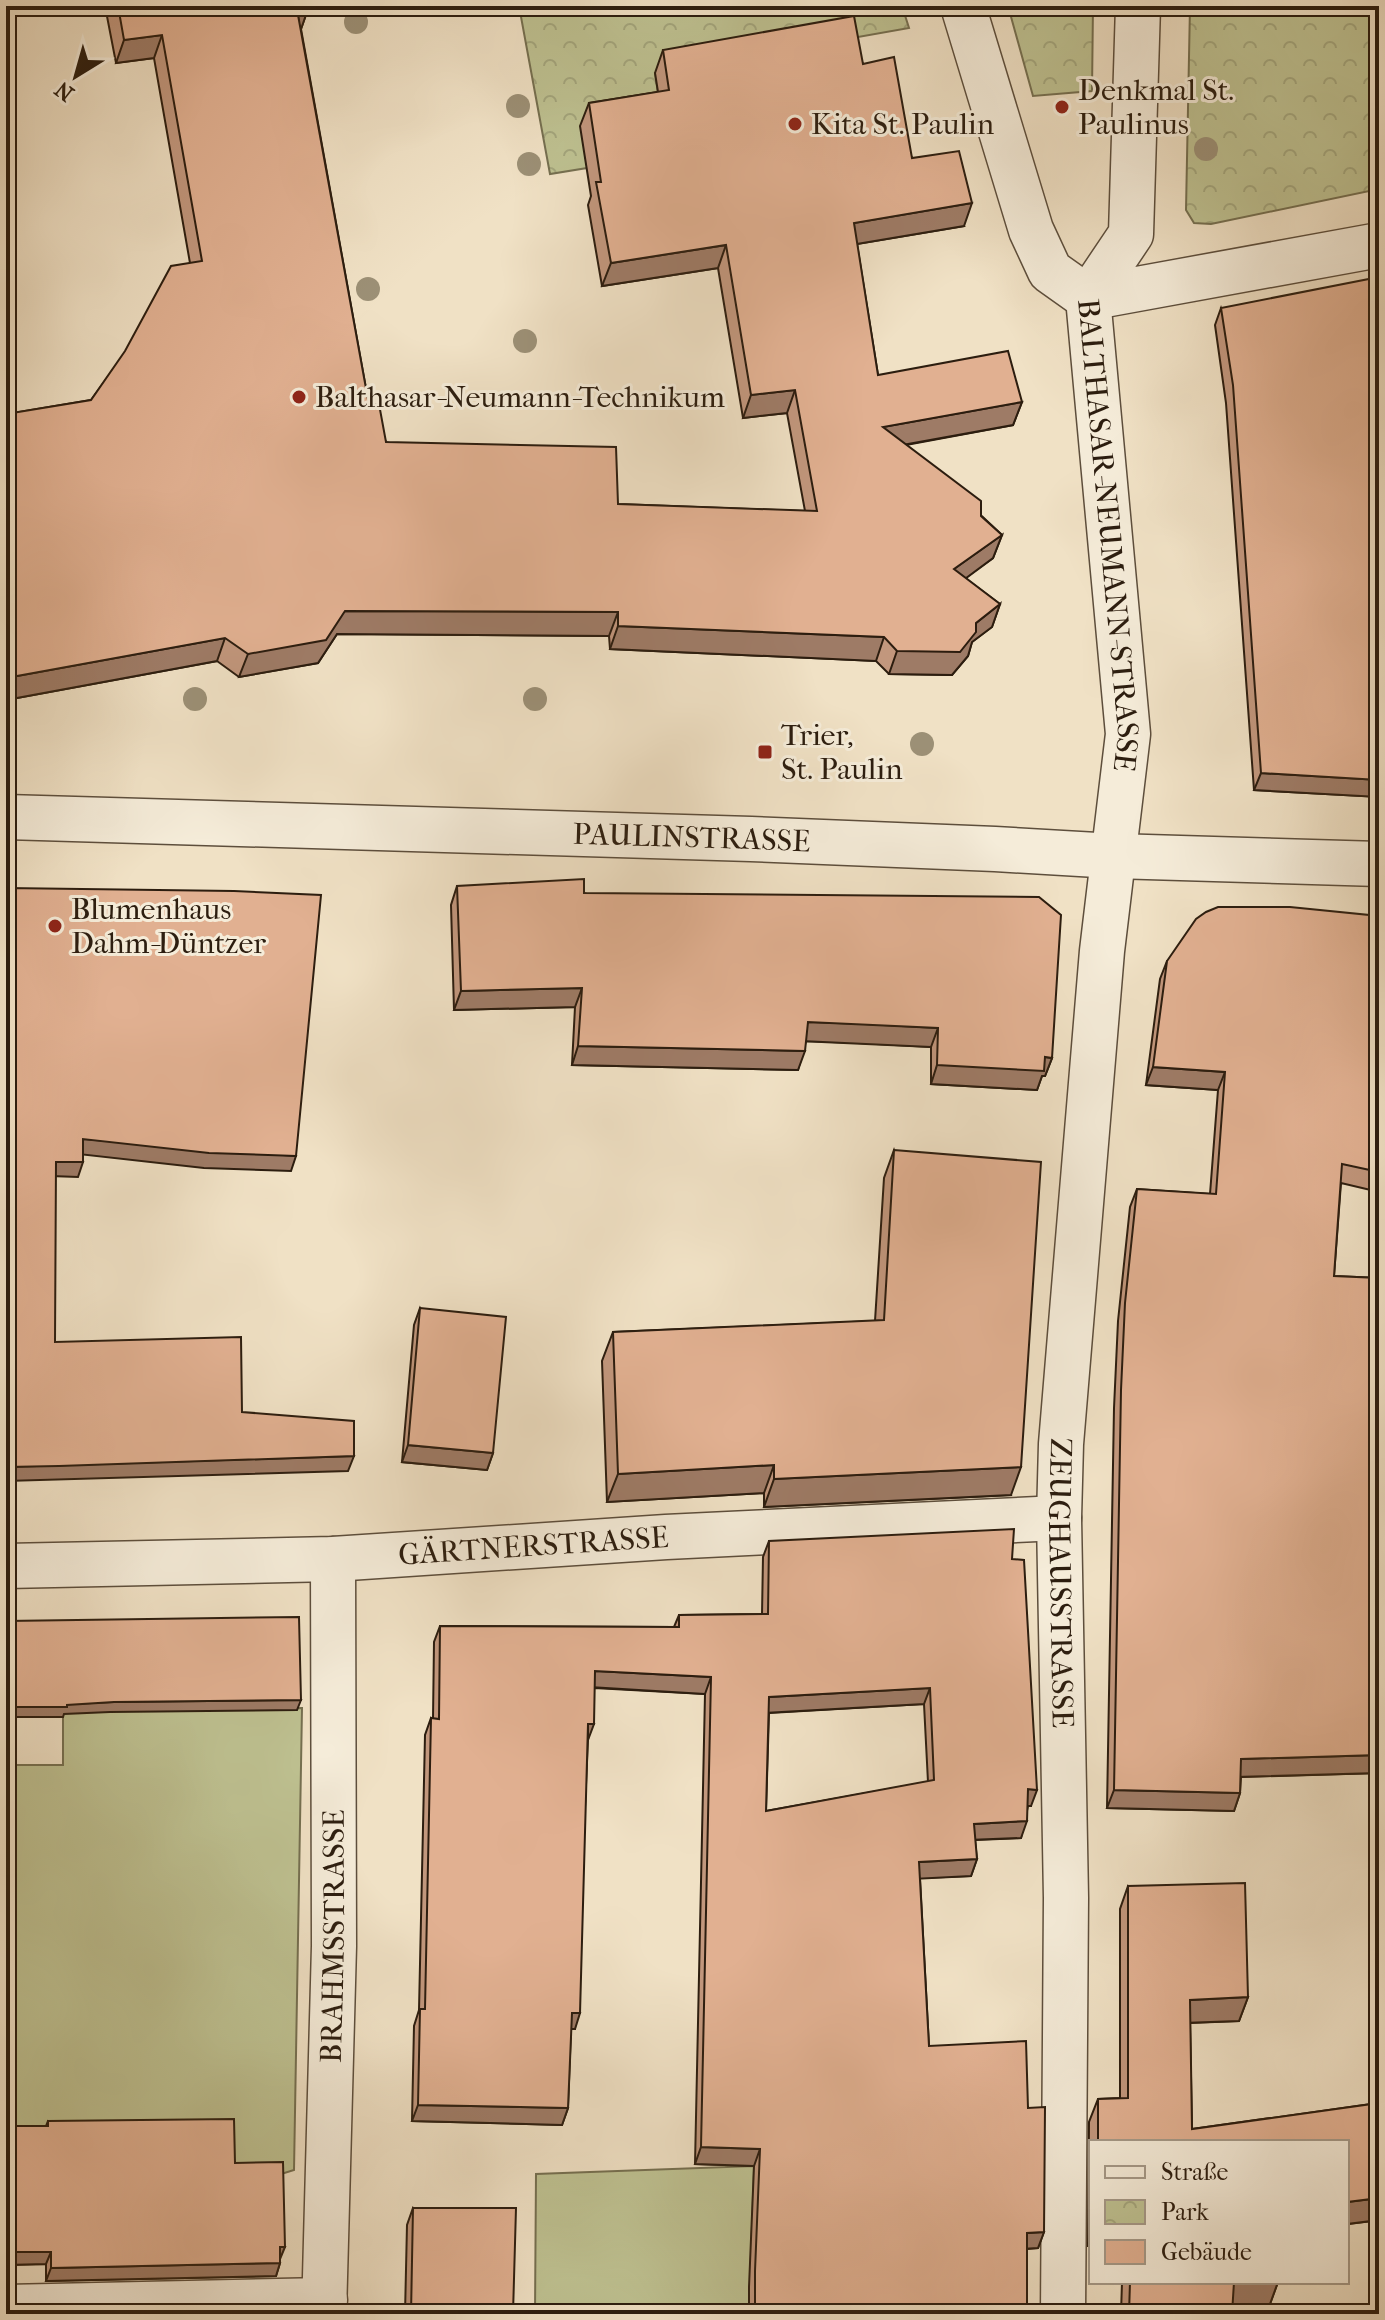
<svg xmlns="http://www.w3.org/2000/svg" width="1385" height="2320" font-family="'IM FELL French Canon',serif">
  <defs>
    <pattern id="park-crowns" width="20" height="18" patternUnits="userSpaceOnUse" patternTransform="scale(2)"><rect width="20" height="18" fill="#bec191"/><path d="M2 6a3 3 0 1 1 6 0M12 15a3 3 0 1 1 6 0" fill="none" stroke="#a3a57c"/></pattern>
  </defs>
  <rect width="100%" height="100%" fill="#f0e1c5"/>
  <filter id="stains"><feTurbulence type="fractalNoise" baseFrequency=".0025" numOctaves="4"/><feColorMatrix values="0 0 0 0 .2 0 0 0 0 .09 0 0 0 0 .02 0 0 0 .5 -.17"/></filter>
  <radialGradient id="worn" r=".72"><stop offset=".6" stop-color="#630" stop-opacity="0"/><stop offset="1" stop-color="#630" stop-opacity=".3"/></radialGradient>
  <path fill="url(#park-crowns)" stroke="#756f50" stroke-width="2" d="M519 6H902L909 28 655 73 661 113 587 168 550 174Z
    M1008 6H1093L1092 91 1033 96Z
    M1190 6H1379V189L1211 224 1194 223 1186 210Z"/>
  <path fill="#bec191" stroke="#756f50" stroke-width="2" d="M302 1708 294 2170 278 2175 6 2179V1716L15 1715 16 1765H63V1712Z
    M754 2166 749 2314H535L536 2174Z"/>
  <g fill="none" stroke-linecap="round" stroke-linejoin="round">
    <g stroke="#5d4e3c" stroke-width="47">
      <g id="minor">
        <path id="s1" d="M963 6 1031 230 1050 271 1088 298 1128 734 1102 951 1061 1444 1059 1518 1066 1898 1063 2314"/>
        <path d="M1088 298 1131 234 1138 6"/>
        <path d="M1088 298 1379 245"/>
        <path id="s2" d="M6 817 751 839 995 849 1114 856 1379 864"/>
        <path id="s3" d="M6 1566 333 1559 666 1537 1059 1518"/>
        <path d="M6 2307 325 2300"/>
        <path id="s4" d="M324 2314 334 1946 333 1559"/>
      </g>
    </g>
    <use href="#minor" stroke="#f5ecd9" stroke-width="44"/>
  </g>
  <g fill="#9c9076">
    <circle cx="356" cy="22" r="12"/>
    <circle cx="518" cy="106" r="12"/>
    <circle cx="1206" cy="149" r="12"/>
    <circle cx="529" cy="164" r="12"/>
    <circle cx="368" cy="289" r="12"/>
    <circle cx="525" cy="341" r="12"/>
    <circle cx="195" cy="699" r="12"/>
    <circle cx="535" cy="699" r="12"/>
    <circle cx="922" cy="744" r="12"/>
  </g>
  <path fill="#c2977d" stroke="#2c1d0f" stroke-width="2" fill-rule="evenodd" d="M105 6H308V9L301 29 369 405 386 442 618 504 805 511 787 413 743 418 718 268 602 286 588 205 591 196 580 126 589 103 658 92 655 73 663 50 863 64 912 158 964 226 857 244 878 375 1022 402 1013 425 906 445 1002 535 993 558 965 578 1000 604 992 627 972 642 968 656 952 675 889 674 876 661 610 649 609 636 337 634 318 663 239 677 217 661 6 700V414L91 400 190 263 154 58 116 63Z
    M1221 308 1379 797 1254 790 1226 403 1215 325Z
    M457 886 584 893 1052 1058 1045 1076H1042L1037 1090 931 1084V1047L858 1043 806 1041 798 1070 572 1065 575 1007 454 1010 451 905Z
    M1379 916V1192L1341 1183 1334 1276 1379 1278V1773L1241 1777 1240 1793 1234 1811 1107 1808 1114 1408 1118 1321 1130 1207 1137 1189 1210 1194 1218 1090 1146 1085 1160 979 1167 961Z
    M894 1150 1011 1495 764 1507V1493L607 1502 602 1361 613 1332 875 1321 884 1178Z
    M420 1308 493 1453 487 1470 402 1462 414 1325Z
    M769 1541 1012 1559 1031 1806H1028L1021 1838 975 1840 977 1859 971 1876 920 1878 929 2046 1028 2108 1044 2232 1038 2248 1027 2249V2314H749V2287L754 2166 695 2164 705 1694 594 1688 588 1740 575 2029H571L568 2108 562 2125 412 2121 414 2026 419 2010 425 1735 431 1718 433 1719 434 1642 440 1626 674 1627 679 1615 762 1614 763 1557ZM924 1704 928 1782 766 1811 769 1713Z
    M1128 1886 1248 1997 1239 2021 1190 2023 1192 2129 1379 2103V2220L1347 2224V2142H1091V2246H1088L1089 2122 1098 2099 1120 2098V1909Z
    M48 2121 235 2163 280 2259V2263L276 2276 46 2281V2264L6 2265V2126H46Z
    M413 2208 513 2314H405L407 2225Z
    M1122 2282H1278L1270 2304H1233L1232 2314H1121Z"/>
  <path fill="#9e7b66" stroke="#2c1d0f" stroke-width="2" d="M308 9 300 32 298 15Z
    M162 35 154 58 116 63 124 40Z
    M972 203 964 226 845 246 854 223Z
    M726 245 718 268 602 286 611 263Z
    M795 390 787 413 743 418 751 395Z
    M1022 402 1013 425 875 450 883 427Z
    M1002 535 993 558 946 593 954 569Z
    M1000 604 992 627 972 642 968 656 952 675 889 674 897 651 976 623Z
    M345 611 618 612 609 636 337 634 318 663 239 677 248 654Z
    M618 626 884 637 876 661 610 649Z
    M225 638 217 661 6 700V678Z
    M1261 773 1379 780V797L1254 790Z
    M582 988 575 1007 454 1010 461 991Z
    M808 1022 865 1024 938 1028 931 1047 801 1041Z
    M578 1046 805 1051 798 1070 572 1065Z
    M1045 1057 1052 1058 1045 1076H1042L1037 1090 931 1084 937 1065Z
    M1153 1067 1225 1072 1218 1090 1146 1085Z
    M83 1139 296 1156 291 1171 204 1168 78 1154Z
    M56 1162H83L78 1177 51 1176Z
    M408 1445 493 1453 487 1470 402 1462Z
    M354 1456 348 1471 6 1481V1467Z
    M774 1465 764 1493 607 1502 618 1474Z
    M1021 1467 1011 1495 764 1507 774 1479Z
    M595 1671 711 1677 705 1694 589 1687Z
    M930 1688 924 1704 764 1713 769 1697Z
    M301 1700 297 1710 110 1712 64 1714 63 1717H6V1707L114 1702Z
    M588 1724H594L588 1740Z
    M1379 1755V1773L1235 1777 1241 1759Z
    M1028 1789 1037 1790 1031 1806H1022Z
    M1114 1790 1240 1793 1234 1811 1107 1808Z
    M1027 1821 1021 1838 968 1840 974 1824Z
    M977 1859 971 1876 913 1879 919 1862Z
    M1248 1997 1239 2021 1182 2023 1190 2000Z
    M572 2013H580L575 2029H566Z
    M418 2105 568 2108 562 2125 412 2121Z
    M701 2147 760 2149 754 2166 695 2164Z
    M1379 2198V2220L1347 2224V2202Z
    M1044 2232 1038 2248 1021 2249 1027 2233Z
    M280 2247H285L280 2259Z
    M6 2252H51L46 2264 6 2265Z
    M280 2263 276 2276 46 2281 51 2268Z
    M1234 2282H1278L1270 2304H1226Z"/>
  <path fill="#e1b091" stroke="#2c1d0f" stroke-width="2" fill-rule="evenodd" d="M118 6H308V9L298 15 369 405 379 404 386 442 616 447 618 504 817 511 795 390 751 395 726 245 611 263 596 182H601L589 103 669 90 663 50 854 16 863 64 894 57 912 158 959 151 972 203 854 223 878 375 1008 351 1022 402 883 427 981 501V516L1002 535 954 569 1000 604 976 623V632L960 652 897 651 884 637 618 626V612L345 611 326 640 248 654 225 638 6 678V414L91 400 125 351 171 266 202 261 162 35 124 40Z
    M1379 277V780L1261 773 1233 385 1221 308Z
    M584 879V893L1039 897 1061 915 1052 1058 1045 1057 1044 1071 937 1065 938 1028 808 1022 805 1051 578 1046 582 988 461 991 457 886Z
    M6 888 234 891 321 895 296 1156 209 1153 83 1139V1162H56L55 1342 241 1337 242 1412 354 1421V1456L59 1466 6 1467Z
    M1218 907H1290L1379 916V1172L1342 1164 1334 1276 1379 1278V1755L1241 1759 1240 1793 1114 1790 1121 1390 1125 1303 1137 1189 1216 1194 1225 1072 1153 1067 1167 961 1196 919 1206 912Z
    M894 1150 1041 1162 1021 1467 774 1479V1465L618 1474 613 1332 884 1320Z
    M420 1308 506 1317 493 1453 408 1445Z
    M1014 1529 1012 1559 1024 1560 1037 1790 1028 1789 1027 1821 974 1824 977 1859 919 1862 929 2046 1026 2041 1028 2108 1045 2107 1044 2232 1027 2233V2314H755V2271L760 2149 701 2147 711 1677 595 1671 594 1724H588L580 2013H572L568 2108 418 2105 420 2009H425L431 1718 439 1719 440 1626 679 1627V1615L768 1614 769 1541ZM930 1688 934 1780 766 1811 769 1697Z
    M299 1617 301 1700 114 1702 67 1705V1707H6V1621Z
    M1245 1883 1248 1997 1190 2000 1192 2129 1379 2103V2198L1347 2202V2142H1098V2099L1128 2098V1886Z
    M234 2119 235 2163 283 2162 285 2247H280V2263L51 2268V2252H6V2126H48V2121Z
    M413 2208H516L513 2314H411Z
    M1130 2282H1234L1232 2314H1129Z
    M283 2312V2314H196Z"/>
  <g fill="#8f2418" stroke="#f5ecd9" stroke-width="3">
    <circle cx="1062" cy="107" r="8"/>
    <circle cx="795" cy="124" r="8"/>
    <circle cx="299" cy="397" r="8"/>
    <rect x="757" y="744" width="16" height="16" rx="4"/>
    <circle cx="55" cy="926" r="8"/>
  </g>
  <g text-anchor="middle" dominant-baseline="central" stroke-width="6" stroke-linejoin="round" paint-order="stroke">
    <g font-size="30" fill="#2c1d0f" stroke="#f5ecd9" text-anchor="start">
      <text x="1078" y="90">Denkmal St.<tspan x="1078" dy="34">Paulinus</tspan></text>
      <text x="811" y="124">Kita St. Paulin</text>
      <text x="315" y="397">Balthasar-Neumann-Technikum</text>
      <text x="781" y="735">Trier,<tspan x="781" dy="34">St. Paulin</tspan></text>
      <text x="71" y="909">Blumenhaus<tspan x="71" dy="34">Dahm-Düntzer</tspan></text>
    </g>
    <g font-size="30" fill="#2c1d0f" stroke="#f5ecd9">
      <text stroke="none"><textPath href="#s1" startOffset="564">BALTHASAR-NEUMANN-STRASSE</textPath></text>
      <text stroke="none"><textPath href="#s2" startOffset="686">PAULINSTRASSE</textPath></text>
      <text stroke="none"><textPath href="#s3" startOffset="528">GÄRTNERSTRASSE</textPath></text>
      <text stroke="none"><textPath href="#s1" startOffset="1616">ZEUGHAUSSTRASSE</textPath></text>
      <text stroke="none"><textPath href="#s4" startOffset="378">BRAHMSSTRASSE</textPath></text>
    </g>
  </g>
  <rect width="1385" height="2320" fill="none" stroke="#f0e1c5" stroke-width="32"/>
  <rect x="8" y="8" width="1369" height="2304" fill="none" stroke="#2c1d0f" stroke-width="4"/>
  <rect x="16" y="16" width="1353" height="2288" fill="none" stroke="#2c1d0f" stroke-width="2"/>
  <rect x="1089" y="2140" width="260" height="144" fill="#f5ecd9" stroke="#a59988" stroke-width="2"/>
  <rect x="1105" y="2166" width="40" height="12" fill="#f5ecd9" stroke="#a59988" stroke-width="2"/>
  <text x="1161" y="2180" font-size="24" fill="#2c1d0f">Straße</text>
  <rect x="1105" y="2200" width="40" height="24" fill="url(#park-crowns)" stroke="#a59988" stroke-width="2"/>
  <text x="1161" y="2220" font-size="24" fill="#2c1d0f">Park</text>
  <rect x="1105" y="2240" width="40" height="24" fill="#e1b091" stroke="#a59988" stroke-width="2"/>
  <text x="1161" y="2260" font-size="24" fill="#2c1d0f">Gebäude</text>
  <g transform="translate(76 76) rotate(217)" stroke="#f5ecd9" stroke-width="6" paint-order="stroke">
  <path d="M0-6L14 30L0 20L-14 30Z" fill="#2c1d0f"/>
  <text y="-12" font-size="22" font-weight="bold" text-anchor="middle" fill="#2c1d0f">N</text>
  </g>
  <rect width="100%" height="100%" filter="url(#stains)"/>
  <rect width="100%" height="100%" fill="url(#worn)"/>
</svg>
